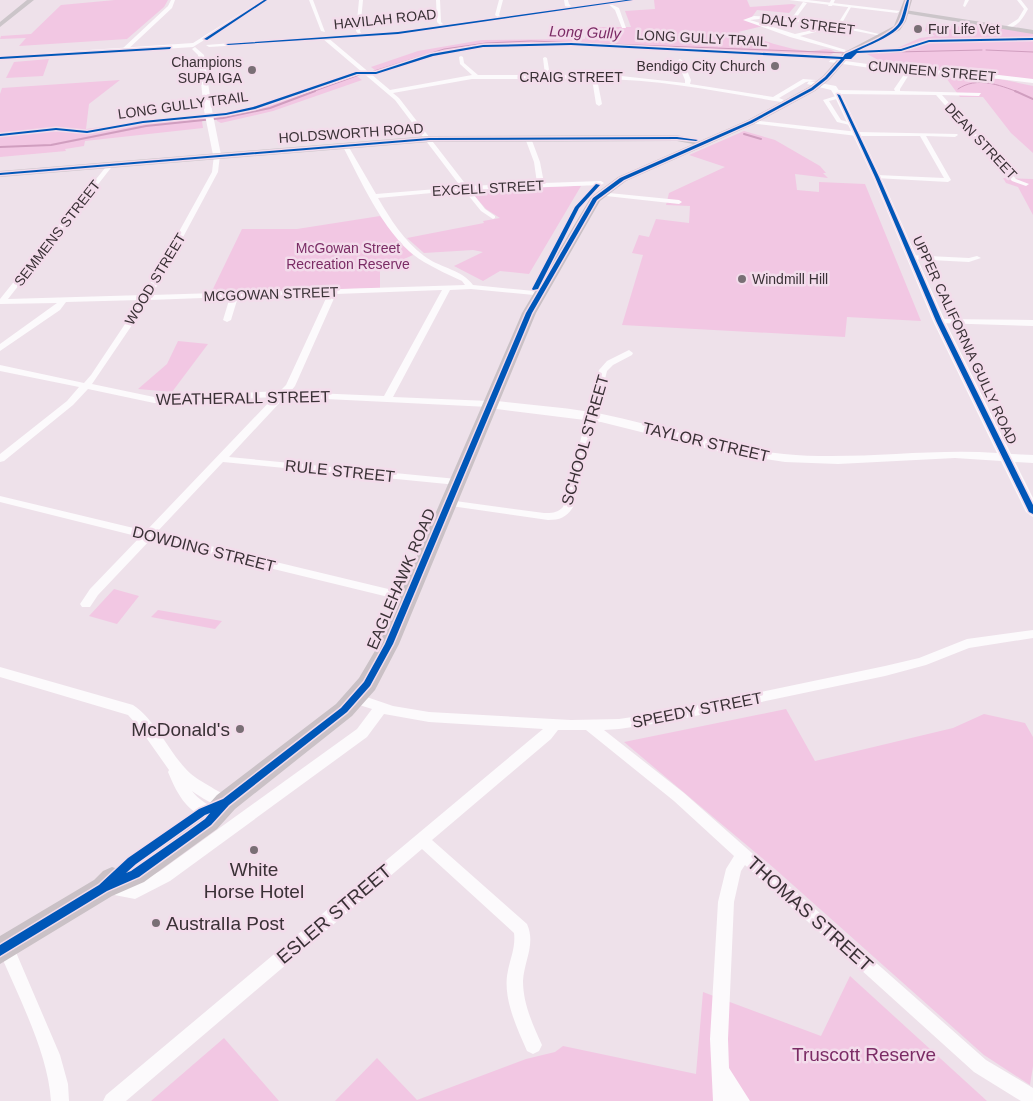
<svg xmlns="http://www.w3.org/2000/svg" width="1033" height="1101" font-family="Arial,sans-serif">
  <rect width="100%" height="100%" fill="#eee1ea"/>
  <path fill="#f2c7e3" d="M115 0H168L164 7 127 39 19 46 26 38 0 39 1 36 31 34 61 5Z
    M654 0H747L750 7 792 4 796 5 789 13 757 10 749 21 763 26 738 32C760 39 784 49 808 51 818 52 826 46 835 52L827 57 576 44 487 46 434 55 379 73 371 67 418 51 482 40 585 39 587 27H631L625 11 655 9Z
    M968 21 1033 32V80L988 74 890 66 863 52 866 50H893L920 38 935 36 925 31 927 23 964 27Z
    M49 59 43 76 6 78 14 62Z
    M353 73 362 80 273 111 221 123 217 121 216 117 222 114 251 109Z
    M944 75 1000 79 1033 86V153L1011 133 983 97H960Z
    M120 80 89 104 86 129 201 114 203 128 85 141 84 146 65 149 66 151 0 157V94L2 88Z
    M744 131 775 140 820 166 826 173H823L828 178 795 174 797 190 819 192V182L865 184 921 321 847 317 845 337 622 325 643 255 632 253 639 235 649 237 656 219 689 223 690 206 666 205 669 193 725 167 689 155Z
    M1003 178 1033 179V215L1018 187 1006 183Z
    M575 186H581L529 274 500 271 483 281 454 266 483 252 473 250 424 253 407 238 484 223 483 221 500 218 486 209 472 193 475 190Z
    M380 216 413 255 380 270V288L211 293 242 229H297Z
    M178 341 208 344 172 392 138 389 167 364Z
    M114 589 139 596 117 624 89 616Z
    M158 610 222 621 215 629 151 617Z
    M786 709 815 761 953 728 984 714 1025 723 1033 737V1066L1030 1085 984 1055 775 869 624 742Z
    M850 976 987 1101H335L377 1058 417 1100 526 1059 555 1052 563 1046 696 1074 703 992 821 1036Z
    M224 1038 279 1101H151Z"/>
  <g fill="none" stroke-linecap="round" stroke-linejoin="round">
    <path stroke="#d09ebf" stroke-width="1" d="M986 50 1033 52
      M853 53 982 50
      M371 72 444 49 486 43 531 41 847 53
      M958 89C977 76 999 85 1018 92
      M312 92 362 74"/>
    <path stroke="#d09ebf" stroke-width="2" d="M1015 91 1033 99
      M744 134 761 139
      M0 147 51 145 146 126 223 118 270 108 315 91"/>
    <path fill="#fcfafc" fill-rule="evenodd" d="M171 0H175L172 8 125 52H121V50L168 6Z
      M309 0H313L325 32 321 31Z
      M359 0H363L360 31 362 35 360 36 356 31Z
      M436 0H440L441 22 446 27H442L437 22Z
      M499 0H503L499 15 502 18 500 19 495 15Z
      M564 0H568L569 4 574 9 565 6Z
      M831 0H835L832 6H828Z
      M965 0H969L965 7 963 6Z
      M1017 0H1021L1028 9C1023 18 1018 27 1007 28V26L1018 19 1024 9Z
      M606 2 619 8 626 28H622L615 10Z
      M803 2 807 3 796 18 837 25 849 6 851 7 841 25 883 35 881 36 835 27 800 36 846 50 844 52 790 37 743 20 754 16 792 18ZM770 18 830 26 795 34 750 20Z
      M323 37H327L390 90 472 75 460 64 459 57 461 56 463 57 464 63 478 75H545L543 58 545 57 547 58 550 75H612L685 83V80L677 61 680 59 683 61 691 80 690 84 773 97 803 79 816 80 806 82 779 98 784 100 781 102C721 92 658 79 597 79L602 104 599 106 596 104 592 79H472L393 93 399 98 467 186 537 183 534 162 525 138 528 136 531 138 540 162 544 183 601 181 604 183 601 185 470 190 485 209 495 216V218L493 219 481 211 464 190 378 198C391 220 405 243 427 258 442 268 462 270 473 285L534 291 538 293 534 295 471 289 450 290 393 397 489 401 494 404 489 407 285 397 229 457 457 479 462 482 457 485 223 462 156 533 409 594 415 598 413 601 409 602 151 539 98 595 90 607H82L80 604 90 589 140 537 0 502V496L146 531 274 397 154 403 88 389 73 405 4 461 0 462V454L67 401 79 387 0 371V365L84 383 91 375 141 300 66 302 60 310 0 351V344L57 303 0 304V299L109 163 114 164 8 299 144 295 212 172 214 155 217 153 220 155 218 172 152 295 465 285 462 281C449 275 436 269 424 262 386 240 362 182 342 145L347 144 376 194 461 187 395 100 323 39ZM442 290 384 396 290 392 295 386 336 294ZM328 294 286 385 280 391 154 397 92 384 149 300 230 297 223 320 227 322 231 320 238 297Z
      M831 59 904 69 973 72 1033 79V83L973 76 910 73 900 89V91L981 93 979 96 942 95 1016 179 1029 184 1026 186 1012 181 936 95 836 94 833 92 836 90 895 91 894 89 905 73 829 62Z
      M839 95 841 98 829 101 841 120 854 124V126L837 122 823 100Z
      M751 120 858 132 957 134 958 135 955 137 926 136 951 180 948 182 875 178V176L877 175 944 178 920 136H857L749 123Z
      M599 192 679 200 682 202 679 204 597 195 596 194Z
      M908 255 969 258 977 256 981 258 969 262 911 259 907 257Z
      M936 319 1033 320V326L939 323H936Z
      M629 350 633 353 632 355 613 365 607 371 573 507C567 517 560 520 548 520L444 505 443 503 444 501 448 500 544 513C552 513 557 513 563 507L599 370 607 361Z
      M1033 630V638L969 648 926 665 885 676 666 722 619 729 604 730 684 793 986 1060 1033 1088V1101H1021L974 1072 745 865 741 871 734 902 728 1039 729 1068 750 1101H713L710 1039 718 902 726 869 734 856 674 801 586 730H558L551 739 432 840 527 924C536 944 524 961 523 981 523 1004 533 1025 542 1045L539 1051 533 1054 527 1051C517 1028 504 1001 507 976 509 961 516 948 514 933L422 849 126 1101H103L106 1095 543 729 429 722 384 714 367 737 170 881 135 899 104 893 101 888 104 883 109 881 134 885 160 871 357 729 372 709 350 702 348 698 350 694 355 693 393 706 429 712 571 720 619 719 666 712 885 666 919 658 967 639Z
      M0 667 133 705C158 722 169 754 191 774 200 782 231 797 233 802L231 806C220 810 202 798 192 791 200 802 219 810 222 816L220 820 215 822C187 812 179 798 168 772L169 770 138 726 128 715 0 677Z
      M6 940 12 943 60 1055 68 1084 69 1101H51C48 1053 19 998 0 953V943Z"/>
    <path fill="#fcfafc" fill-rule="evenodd" d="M262 0H269L193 47 0 60V56L193 43Z
      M620 0H635L398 35 209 47 206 45 398 31Z
      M789 0H808L900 11 897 13Z
      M195 47 204 55 212 110 221 155 217 157 213 155 204 110 198 55 192 49Z
      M809 81 836 86 842 95 881 177 945 321 1011 454 1033 455V463L1015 462 1033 498V517L1026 512 1001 461 955 458 838 464 785 462 725 453 601 422 489 408 483 404 489 400C526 405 565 407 602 414 663 427 722 447 784 454 855 461 926 448 997 453L933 321 873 177 834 95 831 90 807 84Z"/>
    <path fill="#cbc5c9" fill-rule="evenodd" d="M27 0H34L0 27V22Z
      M905 10 1033 30V34L903 13Z
      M677 135 708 143 704 146 677 141 429 142 0 177V171L429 136Z"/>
    <path fill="#cac1c6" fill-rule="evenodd" d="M904 0H912L906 21 900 30 849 57 829 80 815 91 754 124 626 181 600 201 536 313 399 644 375 690 352 716 235 809 217 829 144 882 112 896 0 964V936L94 880 103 871 112 867 118 869 126 866 199 815 217 795 336 704 359 678 379 644 522 313 591 197 618 177 748 120 809 87 823 76 843 53 894 26Z"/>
    <g stroke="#f3dceb" stroke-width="3">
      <path id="cycleway" d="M264 0H267L207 40 204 39Z
        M626 0H633L398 34 228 45 226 44 398 32Z
        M907 0H909C908 6 906 14 904 20 898 35 871 44 857 51L901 49 929 40 1033 38V40L929 42 901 51 857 53 851 59H845L827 79 813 90 752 123 624 180 597 200 532 313 393 644 370 686 347 712 229 805 211 825 139 877 107 891 0 956V945L99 885 128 858 199 809 223 799 341 708 364 682 385 644 526 313 593 198 620 178 750 121 811 88 825 77 841 59 571 45 483 47 433 56 376 74H357L255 109 226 115 143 123 87 133 56 130 0 136V134L56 128 87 131 143 121 226 113 253 107 356 72H376L431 54 483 45 571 43 843 57 845 54C858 48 892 35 899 23 903 16 904 7 907 0ZM210 813 205 819 187 832 131 871 126 873 136 864 205 815Z
        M171 47 170 49 0 59V57Z
        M837 94 840 95 879 177 942 321 1033 505V514L1029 512 936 321 875 177Z
        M677 137 698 140 696 141 677 139 429 140 0 175V173L429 138Z
        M596 184 600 185 579 208 538 289 533 290 532 289 575 207Z"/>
    </g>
    <use href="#cycleway" fill="#0057b8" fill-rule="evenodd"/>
  </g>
  <g fill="#796f75" stroke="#f3dceb" stroke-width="2">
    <circle cx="918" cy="29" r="5"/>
    <circle cx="775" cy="66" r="5"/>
    <circle cx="252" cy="70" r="5"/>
    <circle cx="742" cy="279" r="5"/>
    <circle cx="240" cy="729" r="5"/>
    <circle cx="254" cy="850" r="5"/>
    <circle cx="156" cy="923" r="5"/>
  </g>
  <g text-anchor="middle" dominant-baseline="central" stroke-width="5" stroke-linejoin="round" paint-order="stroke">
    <g font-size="14" fill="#3a3136" stroke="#f3dceb">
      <text transform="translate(385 19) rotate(-6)">HAVILAH ROAD</text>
      <text transform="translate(808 24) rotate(7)">DALY STREET</text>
      <text transform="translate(702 38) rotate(3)">LONG GULLY TRAIL</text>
      <text transform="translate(932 71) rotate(5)">CUNNEEN STREET</text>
      <text x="571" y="77">CRAIG STREET</text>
      <text transform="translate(183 105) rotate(-8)">LONG GULLY TRAIL</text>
      <text transform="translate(351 133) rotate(-4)">HOLDSWORTH ROAD</text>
      <text transform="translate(981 141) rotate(47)">DEAN STREET</text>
      <text transform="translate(488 188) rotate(-3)">EXCELL STREET</text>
      <text transform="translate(57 233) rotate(-52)">SEMMENS STREET</text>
      <text transform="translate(155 279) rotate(-59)">WOOD STREET</text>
      <text transform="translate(271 294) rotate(-2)">MCGOWAN STREET</text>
      <text transform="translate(965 340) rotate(65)">UPPER CALIFORNIA GULLY ROAD</text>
    </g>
    <g font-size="14" fill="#3a3136" stroke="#f3dceb" text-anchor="start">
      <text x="928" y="29">Fur Life Vet</text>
      <text x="242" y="62" text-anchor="end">Champions<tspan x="242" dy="16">SUPA IGA</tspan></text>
      <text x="765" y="66" text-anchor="end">Bendigo City Church</text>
      <text x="752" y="279">Windmill Hill</text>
    </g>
    <g font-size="14" fill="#7b2c65" stroke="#f3dceb">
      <text x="348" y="248">McGowan Street<tspan x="348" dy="16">Recreation Reserve</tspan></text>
    </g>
    <g font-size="15" font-style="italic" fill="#7b2b65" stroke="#f3dceb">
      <text transform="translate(585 32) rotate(2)">Long Gully</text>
    </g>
    <g font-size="16" fill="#3a3136" stroke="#f3dceb">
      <text transform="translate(243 398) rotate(-1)">WEATHERALL STREET</text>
      <text transform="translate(585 440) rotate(-74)">SCHOOL STREET</text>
      <text transform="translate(706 442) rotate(13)">TAYLOR STREET</text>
      <text transform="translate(340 471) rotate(6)">RULE STREET</text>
      <text transform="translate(204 549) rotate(14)">DOWDING STREET</text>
      <text transform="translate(401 579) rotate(-67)">EAGLEHAWK ROAD</text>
      <text transform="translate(697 710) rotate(-11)">SPEEDY STREET</text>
    </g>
    <g font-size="19" fill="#3a3136" stroke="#f3dceb" text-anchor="end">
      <text x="230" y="729">McDonald's</text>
      <text x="254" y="869" text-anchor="middle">White<tspan x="254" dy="22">Horse Hotel</tspan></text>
      <text x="166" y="923" text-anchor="start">AustralIa Post</text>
    </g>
    <g font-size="19" fill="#3a3136" stroke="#f3dceb">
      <text transform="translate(334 914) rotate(-40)">ESLER STREET</text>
      <text transform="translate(810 914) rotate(42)">THOMAS STREET</text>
    </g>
    <g font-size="19" fill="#7b2c65" stroke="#f3dceb">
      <text x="864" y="1054">Truscott Reserve</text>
    </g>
  </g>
</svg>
